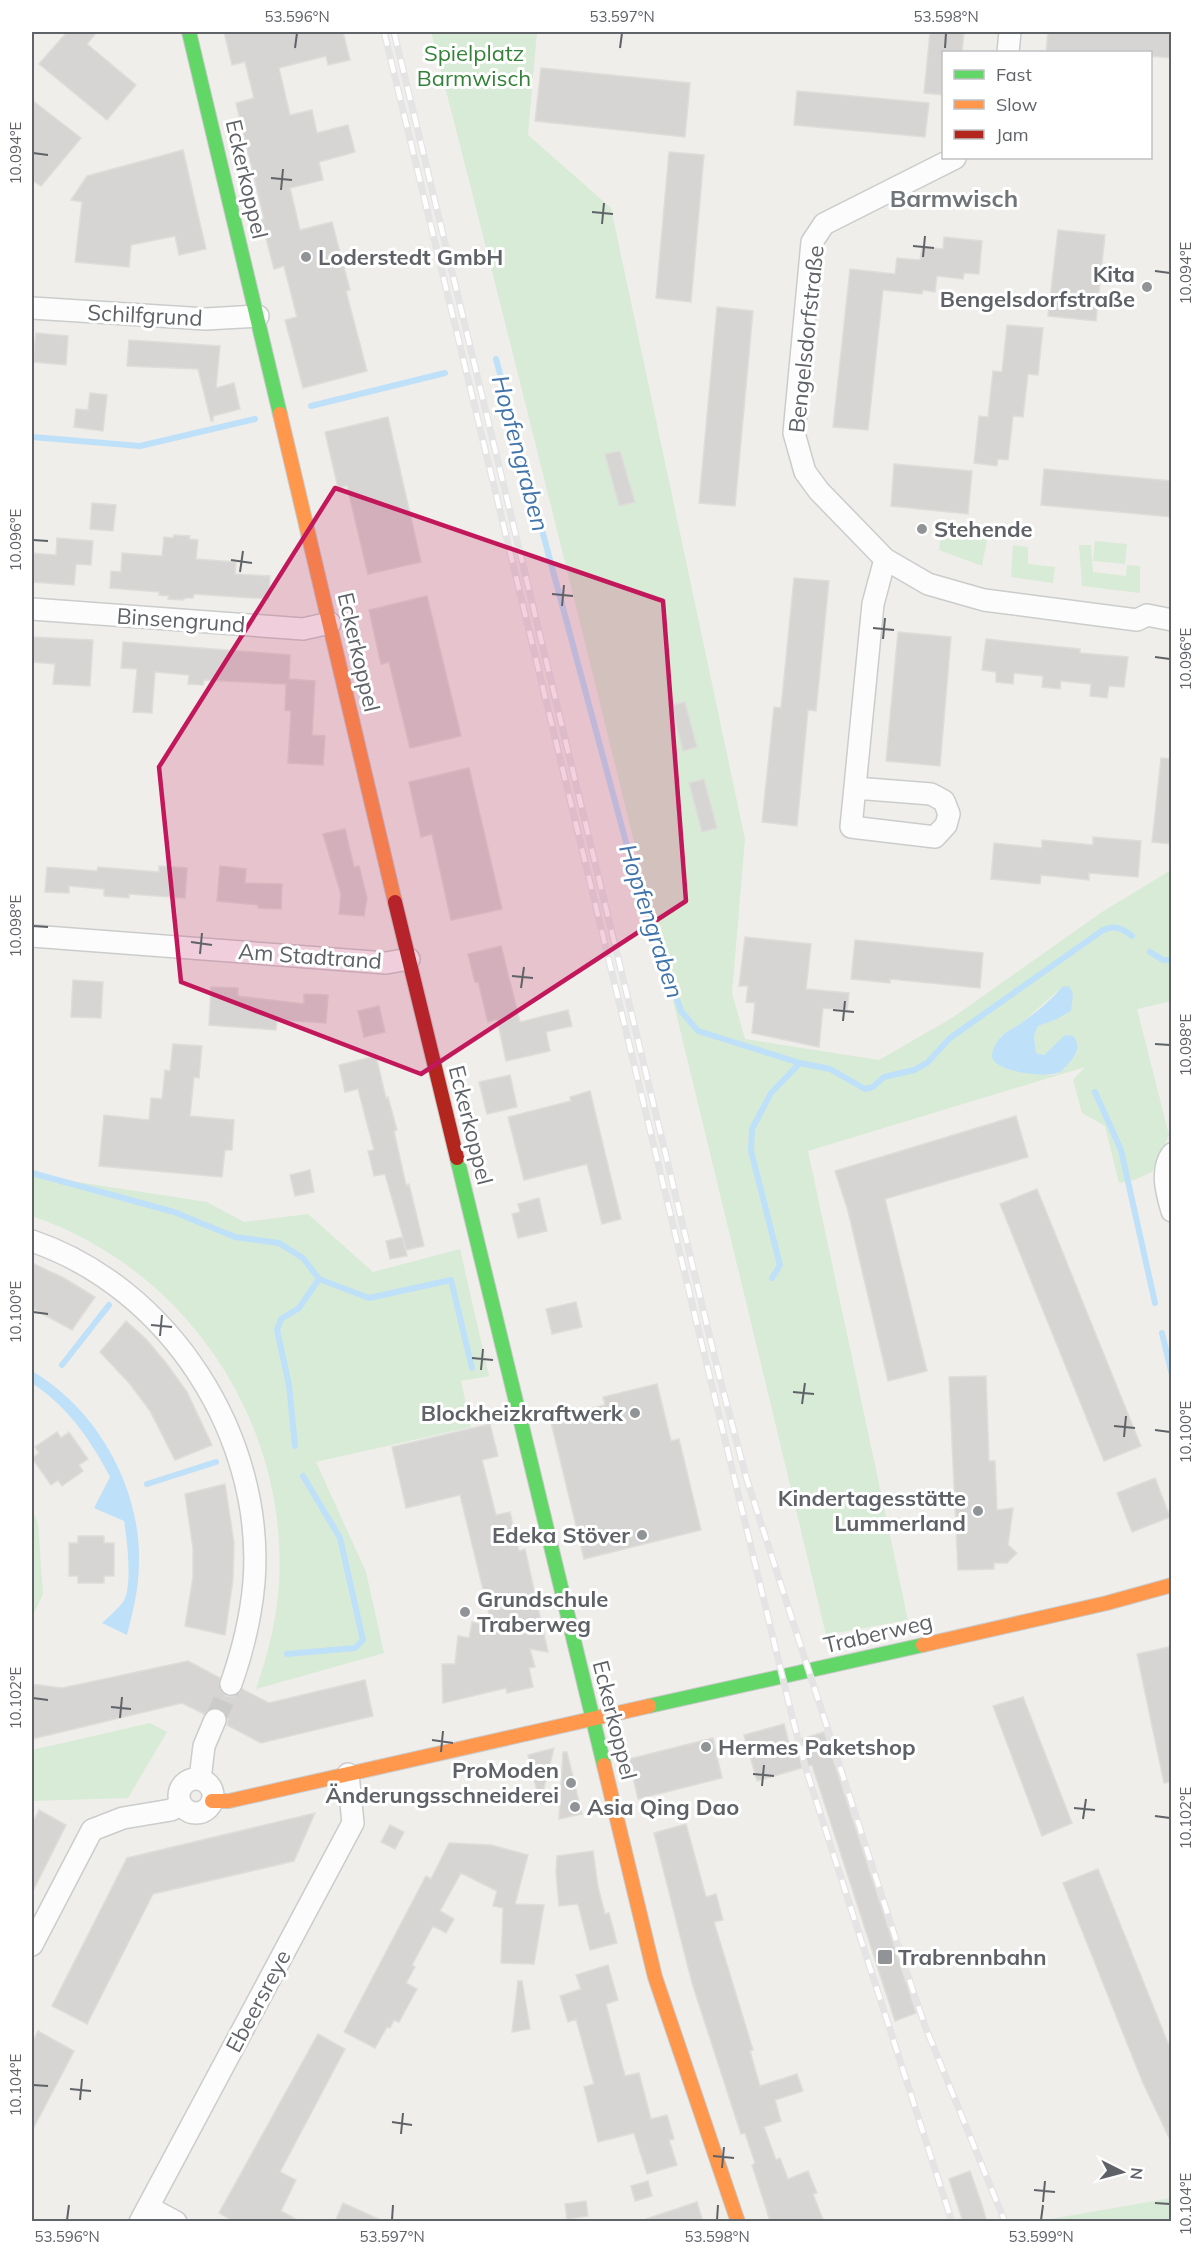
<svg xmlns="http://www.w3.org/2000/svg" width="1203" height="2253" font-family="Mulish,sans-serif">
  <rect width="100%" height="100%" fill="#efeeea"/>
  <path fill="#d8ebd6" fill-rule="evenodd" d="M431 32H537L528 135 611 208 745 839 732 993 745 1039 879 1060 952 1018 1102 912 1171 870V1001L1137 1009 1169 1135 1152 1172 1134 1180 1119 1183 1105 1126 1082 1113 1073 1080 1085 1067 808 1151 908 1620 826 1635C698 1100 568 565 431 32ZM1062 987 1055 1020 1038 1026 1034 1036 1036 1053 1045 1055 1052 1048 1078 1051C1072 1057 1066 1070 1059 1073 1043 1083 1012 1048 1000 1037L1024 1021Z
    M942 531 988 535 982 566 939 550Z
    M1095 541 1127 544 1125 564 1093 561Z
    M1013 545 1028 547V564L1055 567 1053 583 1011 577Z
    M1079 545H1091L1093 572 1126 576 1127 565 1140 566V593L1082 586Z
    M32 1175 207 1202 244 1222 308 1214 373 1272 460 1249 489 1376 461 1381 471 1427 316 1462 366 1572 384 1653 256 1689C268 1654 277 1619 279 1582 288 1420 185 1268 32 1216Z
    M32 1510 38 1523 43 1594 32 1617Z
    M150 1723 167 1732 128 1798 32 1801V1750Z
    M1171 2198V2221H1039Z"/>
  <path fill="#bfe0f9" d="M1069 986 1073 994 1071 1011 1055 1020 1038 1026 1034 1036 1036 1053 1044 1055 1065 1035 1073 1036C1084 1049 1072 1059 1063 1070 1055 1080 995 1073 992 1057 991 1051 997 1041 1001 1037 1007 1030 1017 1027 1024 1021 1038 1011 1051 1000 1062 987Z
    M32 1371C97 1409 141 1487 139 1563 139 1588 133 1611 127 1635L102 1623C109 1616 117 1610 123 1602 133 1589 127 1538 124 1521L94 1508 110 1477C91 1440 67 1406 32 1383Z"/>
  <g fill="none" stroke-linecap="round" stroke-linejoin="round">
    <path stroke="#bfe0f9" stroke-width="6" d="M496 359 634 872 681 1011 698 1031 800 1063 830 1069 865 1089 873 1087 884 1077 914 1070 927 1063 950 1038 1103 930C1115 925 1122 928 1132 936
      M311 406 445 373
      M32 437 140 446 255 419
      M1150 952 1163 960H1172
      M1095 1092 1121 1150 1155 1303
      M32 1173 174 1212 235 1237 279 1243 303 1258 319 1279 369 1298 451 1280 472 1368
      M772 1278 780 1265 751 1151 752 1129 771 1093 800 1063
      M1162 1333 1172 1375
      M62 1365 109 1305
      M295 1446 289 1385 277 1330 281 1319 299 1308 319 1279
      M147 1484 216 1462
      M287 1654 355 1648 363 1640 340 1538 303 1476"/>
  </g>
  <path fill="#d6d5d3" stroke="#deddd9" stroke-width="1.5" d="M67 32H97L87 44 136 85 107 120 39 64Z
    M224 32H343L350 60 328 65 326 56 279 68 290 115 312 110 317 133 348 125 355 152 319 162 323 180 290 188 300 230 332 222 350 290 346 291 367 371 303 388 285 320 297 317 284 266 274 269 261 219H264L236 103 254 98 245 62 232 65Z
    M930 32H964L962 52H944V95L924 93Z
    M1048 32H1172V58L1150 56V52H1046Z
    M541 68 690 83 685 137 535 121Z
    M797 91 929 103 925 137 794 125Z
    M32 100 81 138 41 186 32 180Z
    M183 150 206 249 179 255 175 236 131 245 129 267 75 262 82 202 71 200 87 176Z
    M669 152 704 155 691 302 656 298Z
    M1058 230 1105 235 1096 321 1048 316Z
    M944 237 982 241 979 274 964 273 963 279 937 276 935 292 923 290 922 294 883 290 868 430 833 427 850 269 895 274 897 258 920 260 922 247 943 249Z
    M717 307 753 311 735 506 699 503Z
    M1007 325 1043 328 1038 375 1028 374 1023 417 1013 416 1008 460 998 459 997 466 974 463 979 416 988 417 993 371 1002 372Z
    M36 333 68 336 66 365 33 362Z
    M129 340 220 346 216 388 234 383 240 409 213 416V421H211L198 369 127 366Z
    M90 393 107 395 103 431 74 427 76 409 88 410Z
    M388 417 421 562 368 574 347 486 338 488 325 432Z
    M620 451 635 502 619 506 605 454Z
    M894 464 972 471 968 514 891 506Z
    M1044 469 1172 481V517L1041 505Z
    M92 503 116 505 113 531 90 529Z
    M174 535 190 536 189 539 198 540 196 559 236 562 235 574 270 576 269 599 194 594 193 598H184V600L168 599 169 596 159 595V592L110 588 111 571 121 572 122 553 162 556 164 537 173 538Z
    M57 538 93 541 91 565 76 564 74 585 32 582V553L56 555Z
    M794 578 829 581 816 711 808 710 797 826 762 822 774 707 781 708Z
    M427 596 461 736 410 748 389 662 381 664 369 610Z
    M898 632 951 637 940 766 886 761Z
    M32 637 93 640 90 686 53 684 55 664 32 662Z
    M986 639 1080 649V653L1128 657 1124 687 1109 686 1107 698 1090 696 1091 684 1061 681 1060 689 1042 687 1043 676 1014 673 1013 684 996 682V672L982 670Z
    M123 642 290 655 289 679 315 681 312 735 325 736 323 765 288 763 291 711 285 710 286 684 204 680 203 685 188 684 189 675 155 672 152 713 133 712 137 669 121 668Z
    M685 702 697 747 683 751 671 705Z
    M1161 758 1172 759V844L1152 842Z
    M469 768 502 909 451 920 432 834 421 837 409 782Z
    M704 779 717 828 702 832 689 783Z
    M345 829 354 867 359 866 367 898 364 916 339 914 341 894 323 834Z
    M1093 837 1141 841 1138 877 1089 873V880L1041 875 1040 884 991 879 994 843 1042 848V840L1093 845Z
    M159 866 187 868 185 898 129 894V898L104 896V889L69 886V893L45 892 47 867 97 871 98 867 159 872Z
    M220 866 246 869 245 883 282 884 281 909 258 908V905L217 901Z
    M745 937 811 944 806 989 849 993 847 1010 823 1008 819 1047 752 1033 755 1003 746 1002 748 986H739Z
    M855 940 983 953 980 988 890 979V983L851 979Z
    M501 946 520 1022 568 1010 572 1026 546 1032 550 1051 506 1061 497 1019 488 1022 478 981 475 982 468 954Z
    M73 980 103 982 101 1018 71 1017Z
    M211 987 238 988V996L304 1004V994L328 995 326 1023 277 1020 276 1030 209 1025Z
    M379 1006 385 1032 364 1037 358 1011Z
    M173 1044 202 1046 199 1078 194 1077 190 1116 234 1120 232 1150H225L222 1177 99 1166 104 1115 149 1120 151 1098 162 1099 165 1070 170 1071Z
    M376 1056 386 1098 388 1097 397 1130 394 1131 406 1185 409 1184 424 1246 406 1250 403 1238 407 1256 390 1259 386 1241 403 1237 385 1174 374 1176 368 1151 374 1150 358 1089 345 1092 339 1065Z
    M510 1075 517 1107 487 1114 479 1082Z
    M590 1091 621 1219 602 1224 587 1164 524 1180 508 1117 571 1101 570 1097Z
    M1016 1116 1028 1157 885 1199 927 1371 888 1381 848 1211 835 1171Z
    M310 1170 314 1192 295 1196 290 1175Z
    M1037 1189 1141 1446 1104 1461 1000 1204Z
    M539 1198 547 1231 518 1238 512 1214 520 1212 518 1204Z
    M32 1263 64 1278 95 1297 72 1330 32 1308Z
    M576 1302 582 1327 552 1334 546 1309Z
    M126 1321 146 1339 167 1364 187 1392 212 1445 175 1460 150 1411 130 1384 100 1352Z
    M986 1376 989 1461H995L997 1510 1013 1508 1008 1545 1017 1553 1007 1563H994V1569L958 1570 949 1377Z
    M657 1384 671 1441 679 1439 701 1530 584 1559 550 1418 605 1405 603 1397Z
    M490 1424 498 1456 482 1460 496 1515 510 1512 519 1551 525 1549 548 1652 530 1649 535 1667 529 1668 533 1687 507 1693 506 1688 443 1703 442 1664H455L458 1636 469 1638 472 1622 492 1626 460 1495 406 1508 392 1447Z
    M57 1432 61 1438 69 1432 88 1459 79 1465 83 1471 62 1486 58 1480 51 1485 32 1458 39 1453 35 1447Z
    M1155 1478 1170 1517 1132 1532 1117 1493Z
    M225 1484 234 1543 233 1579 225 1635 185 1626 193 1577V1548L185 1494Z
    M78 1536H104V1543H114V1576H104V1583H78V1576H69V1543H78Z
    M1169 1647 1172 1659V1782L1164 1783 1137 1654Z
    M188 1661 220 1678 219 1687 226 1696H234L242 1689 269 1703 365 1680 373 1716 261 1743 227 1725 228 1718 220 1709 213 1707 204 1714 182 1703 32 1739V1684L62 1688Z
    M1023 1697 1072 1823 1042 1836 993 1706Z
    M784 1724 789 1743 824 1732 916 2013 895 2021 812 1765 757 1781 744 1735Z
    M713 1738 722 1778 638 1799 629 1759Z
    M554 1748 540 1804 528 1755Z
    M563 1752H567L582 1814 559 1819Z
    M39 1810 66 1825 32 1893V1824Z
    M315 1813 294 1861 153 1894 87 2024 52 2006 127 1858Z
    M686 1824 706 1897 716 1894 723 1920 714 1922 753 2050 750 2051 760 2086 797 2074 803 2091 775 2100 781 2121 764 2127 776 2160 780 2158 788 2179 808 2171 817 2193 813 2194 824 2222H770L766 2208 752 2165 755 2163 745 2133 741 2134 692 1983 654 1833Z
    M390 1825 404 1832 395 1849 381 1842Z
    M449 1843 491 1845 528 1855 515 1904 544 1905 534 1964 501 1963 503 1908 493 1906 497 1891 461 1873 440 1911 454 1919 446 1933 433 1926 412 1965 415 1967 406 1983 417 1989 399 2022 394 2020 390 2028 387 2027 375 2048 344 2032 426 1876 431 1879Z
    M593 1851 598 1887 605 1914 609 1913 617 1943 590 1950 578 1904 559 1906 556 1872 557 1856Z
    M1098 1869 1172 2053V2144L1143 2083 1063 1883Z
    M608 1965 618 2000 606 2004 625 2076 639 2073 651 2119 667 2115 674 2139 669 2140 677 2165 647 2174 634 2133 598 2142 584 2087 594 2084 576 2019 568 2022 560 1996 581 1989 576 1975Z
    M518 1981H522L530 2029 512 2032Z
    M38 2031 74 2051 32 2131V2043Z
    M318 2034 345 2049 280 2172 296 2180 281 2211 301 2222H235L219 2213Z
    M970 2171 981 2202 987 2222H963L949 2179Z
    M648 2181 652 2196 635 2201 631 2186Z
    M586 2201 588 2216 567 2219 565 2204Z
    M697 2202 703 2222H647L646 2219Z
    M343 2203 385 2222H335Z"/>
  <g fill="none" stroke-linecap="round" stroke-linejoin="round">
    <path stroke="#cbcbca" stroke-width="21" stroke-dasharray="21 10" stroke-linecap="butt" d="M215 1720 231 1684"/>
    <g stroke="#cbcccc" stroke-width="24">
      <path id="street" d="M1008 52 1010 32
        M955 158 824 224 812 242 794 433 805 472 819 491 885 559 928 584 984 600 1137 620 1147 615 1172 620
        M32 308 206 319 258 316
        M32 609 303 629 330 623
        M855 788 931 794 944 801 949 814 946 825 935 837 851 827 873 604 885 559
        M32 936 386 963 409 959
        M1172 1154C1160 1170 1167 1194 1172 1211
        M32 1241C170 1288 265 1437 254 1582 251 1617 243 1650 231 1684
        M200 1779 204 1746 215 1720
        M179 1796a17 17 0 1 1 34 0a17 17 0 1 1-34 0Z
        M32 1945 92 1830 123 1818 171 1810 181 1804
        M148 2207 176 2222
        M140 2222 353 1823 348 1774"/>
    </g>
    <g stroke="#cacacb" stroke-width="16">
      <path id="fast" d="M189 32 280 414
        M457 1158 604 1765
        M649 1706 923 1645"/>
    </g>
    <g stroke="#cacacb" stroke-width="16">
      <path id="slow" d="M280 414 395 902
        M923 1645 1107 1603 1172 1585
        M604 1765 655 1977 738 2222
        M212 1801H229L649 1706"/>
    </g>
    <g stroke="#cacacb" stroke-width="16">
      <path id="jam" d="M395 902 457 1158"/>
    </g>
    <use href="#street" stroke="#fdfcfc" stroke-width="21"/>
    <use href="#fast" stroke="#63d668" stroke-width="14"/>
    <use href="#slow" stroke="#ff974d" stroke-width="14"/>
    <use href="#jam" stroke="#b3261e" stroke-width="14"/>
    <g stroke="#e4e4e4" stroke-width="7">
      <path id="rail" d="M384 32 790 1708 805 1766 952 2222
        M394 32 720 1379 747 1480 900 1952 925 2026 1005 2222"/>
    </g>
    <use href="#rail" stroke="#fff" stroke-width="4.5" stroke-dasharray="14" stroke-linecap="butt"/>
  </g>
  <path fill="#c2185b" fill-opacity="0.2" stroke="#c2185b" stroke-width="4.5" stroke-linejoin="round" d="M335 488 663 601 686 901 421 1074 181 982 159 767Z"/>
  <path fill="none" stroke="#5f6368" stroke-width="2" d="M295 48 297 33M620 48 622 33M945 48 946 33M33 153 48 155M271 178 292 180M281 190 283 169M592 212 613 214M602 224 604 203M913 246 934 248M923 257 925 236M1155 271 1170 273M33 540 48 541M231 560 252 563M240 572 243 551M552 594 573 596M562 606 564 585M873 628 894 630M883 639 885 618M1155 657 1170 659M33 926 48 927M191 942 212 945M200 954 202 933M512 976 533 978M521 988 524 967M833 1010 854 1012M843 1021 845 1001M1155 1044 1170 1045M33 1312 48 1314M151 1325 172 1327M160 1336 162 1315M472 1358 493 1360M481 1370 483 1349M793 1392 814 1394M802 1404 805 1383M1114 1426 1135 1428M1155 1430 1170 1432M1124 1437 1126 1416M33 1698 48 1700M111 1707 131 1709M120 1718 122 1697M432 1740 453 1743M441 1752 443 1731M753 1774 774 1776M762 1786 764 1765M1074 1808 1095 1810M1155 1816 1170 1818M1083 1819 1086 1799M33 2085 48 2086M70 2089 91 2091M80 2100 82 2079M392 2122 412 2125M401 2134 403 2113M713 2156 734 2158M722 2168 724 2147M1034 2190 1055 2192M1043 2202 1045 2181M1155 2203 1170 2204M67 2220 69 2205M392 2220 393 2205M717 2220 718 2205M1041 2220 1043 2205"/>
  <g fill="#919496" stroke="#fff" stroke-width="2">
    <circle cx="306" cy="257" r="6"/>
    <circle cx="1147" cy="287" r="6"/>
    <circle cx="922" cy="529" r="6"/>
    <circle cx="635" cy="1413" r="6"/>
    <circle cx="978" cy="1511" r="6"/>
    <circle cx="642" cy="1535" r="6"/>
    <circle cx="465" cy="1612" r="6"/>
    <circle cx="706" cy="1747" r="6"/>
    <circle cx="571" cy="1783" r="6"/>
    <circle cx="575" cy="1807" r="6"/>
    <rect x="877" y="1949" width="16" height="16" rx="3"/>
  </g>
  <g text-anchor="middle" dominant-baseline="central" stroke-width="6" stroke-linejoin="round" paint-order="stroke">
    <g font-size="22" fill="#348238" stroke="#fff">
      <text x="474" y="53">Spielplatz<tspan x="474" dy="25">Barmwisch</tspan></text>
    </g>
    <g font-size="22" fill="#5f6368" stroke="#fff">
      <text transform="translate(247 179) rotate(77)">Eckerkoppel</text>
      <text transform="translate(145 315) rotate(3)">Schilfgrund</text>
      <text transform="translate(806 339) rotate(-84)">Bengelsdorfstraße</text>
      <text transform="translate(181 620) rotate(4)">Binsengrund</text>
      <text transform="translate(359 652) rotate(77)">Eckerkoppel</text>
      <text transform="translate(310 956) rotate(4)">Am Stadtrand</text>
      <text transform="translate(471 1125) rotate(76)">Eckerkoppel</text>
      <text transform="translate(878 1633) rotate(-13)">Traberweg</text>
      <text transform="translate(615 1720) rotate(76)">Eckerkoppel</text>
      <text transform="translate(258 2001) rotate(-62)">Ebeersreye</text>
    </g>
    <g font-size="22" font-weight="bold" fill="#5f6368" stroke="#fff" text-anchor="start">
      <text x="318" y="257">Loderstedt GmbH</text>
      <text x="1135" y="274" text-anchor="end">Kita<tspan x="1135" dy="25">Bengelsdorfstraße</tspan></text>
      <text x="934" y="529">Stehende</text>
      <text x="623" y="1413" text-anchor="end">Blockheizkraftwerk</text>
      <text x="966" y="1498" text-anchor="end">Kindertagesstätte<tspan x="966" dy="25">Lummerland</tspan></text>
      <text x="630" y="1535" text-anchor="end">Edeka Stöver</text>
      <text x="477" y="1599">Grundschule<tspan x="477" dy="25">Traberweg</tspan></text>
      <text x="718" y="1747">Hermes Paketshop</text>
      <text x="559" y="1770" text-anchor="end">ProModen<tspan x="559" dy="25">Änderungsschneiderei</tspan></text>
      <text x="587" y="1807">Asia Qing Dao</text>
      <text x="898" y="1957">Trabrennbahn</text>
    </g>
    <g font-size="24" font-weight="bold" fill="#70757a" stroke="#fff">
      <text x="954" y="198">Barmwisch</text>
    </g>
    <g font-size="24" font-style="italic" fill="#4174aa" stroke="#fff">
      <text transform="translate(521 453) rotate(75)">Hopfengraben</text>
      <text transform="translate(652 921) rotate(72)">Hopfengraben</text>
    </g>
  </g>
  <rect width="1203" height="2253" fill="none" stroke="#ffffff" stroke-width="66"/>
  <rect x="942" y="51" width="210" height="108" fill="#ffffff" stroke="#bfc1c3" stroke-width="1.5"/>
  <rect x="954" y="70" width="30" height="9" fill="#63d668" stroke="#bfc1c3" stroke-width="1.5"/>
  <text x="996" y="81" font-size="18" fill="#5f6368">Fast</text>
  <rect x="954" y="100" width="30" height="9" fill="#ff974d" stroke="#bfc1c3" stroke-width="1.5"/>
  <text x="996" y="111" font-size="18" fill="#5f6368">Slow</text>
  <rect x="954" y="130" width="30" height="9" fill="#b3261e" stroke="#bfc1c3" stroke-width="1.5"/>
  <text x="996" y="141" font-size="18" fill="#5f6368">Jam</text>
  <g transform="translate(1122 2172) rotate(96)" stroke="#ffffff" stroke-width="4.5" paint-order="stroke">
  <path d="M0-4.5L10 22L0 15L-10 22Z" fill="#5f6368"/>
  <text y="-9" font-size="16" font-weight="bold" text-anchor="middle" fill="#5f6368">N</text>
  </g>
  <rect x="33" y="33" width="1137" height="2187" fill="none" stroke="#5f6368" stroke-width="2"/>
  <g font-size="15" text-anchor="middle" fill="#5f6368">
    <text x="297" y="22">53.596°N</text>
    <text x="622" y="22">53.597°N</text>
    <text x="946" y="22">53.598°N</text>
    <text transform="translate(16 153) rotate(-90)" y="5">10.094°E</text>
    <text transform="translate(1186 273) rotate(-90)" y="5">10.094°E</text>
    <text transform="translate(16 540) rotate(-90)" y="5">10.096°E</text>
    <text transform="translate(1186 659) rotate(-90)" y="5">10.096°E</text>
    <text transform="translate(16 926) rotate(-90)" y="5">10.098°E</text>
    <text transform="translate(1186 1045) rotate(-90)" y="5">10.098°E</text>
    <text transform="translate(16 1312) rotate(-90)" y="5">10.100°E</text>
    <text transform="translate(1186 1432) rotate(-90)" y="5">10.100°E</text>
    <text transform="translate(16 1698) rotate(-90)" y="5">10.102°E</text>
    <text transform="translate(1186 1818) rotate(-90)" y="5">10.102°E</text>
    <text transform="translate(16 2085) rotate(-90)" y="5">10.104°E</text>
    <text transform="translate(1186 2204) rotate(-90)" y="5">10.104°E</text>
    <text x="67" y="2242">53.596°N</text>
    <text x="392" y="2242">53.597°N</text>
    <text x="717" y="2242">53.598°N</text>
    <text x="1041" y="2242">53.599°N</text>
  </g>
</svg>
